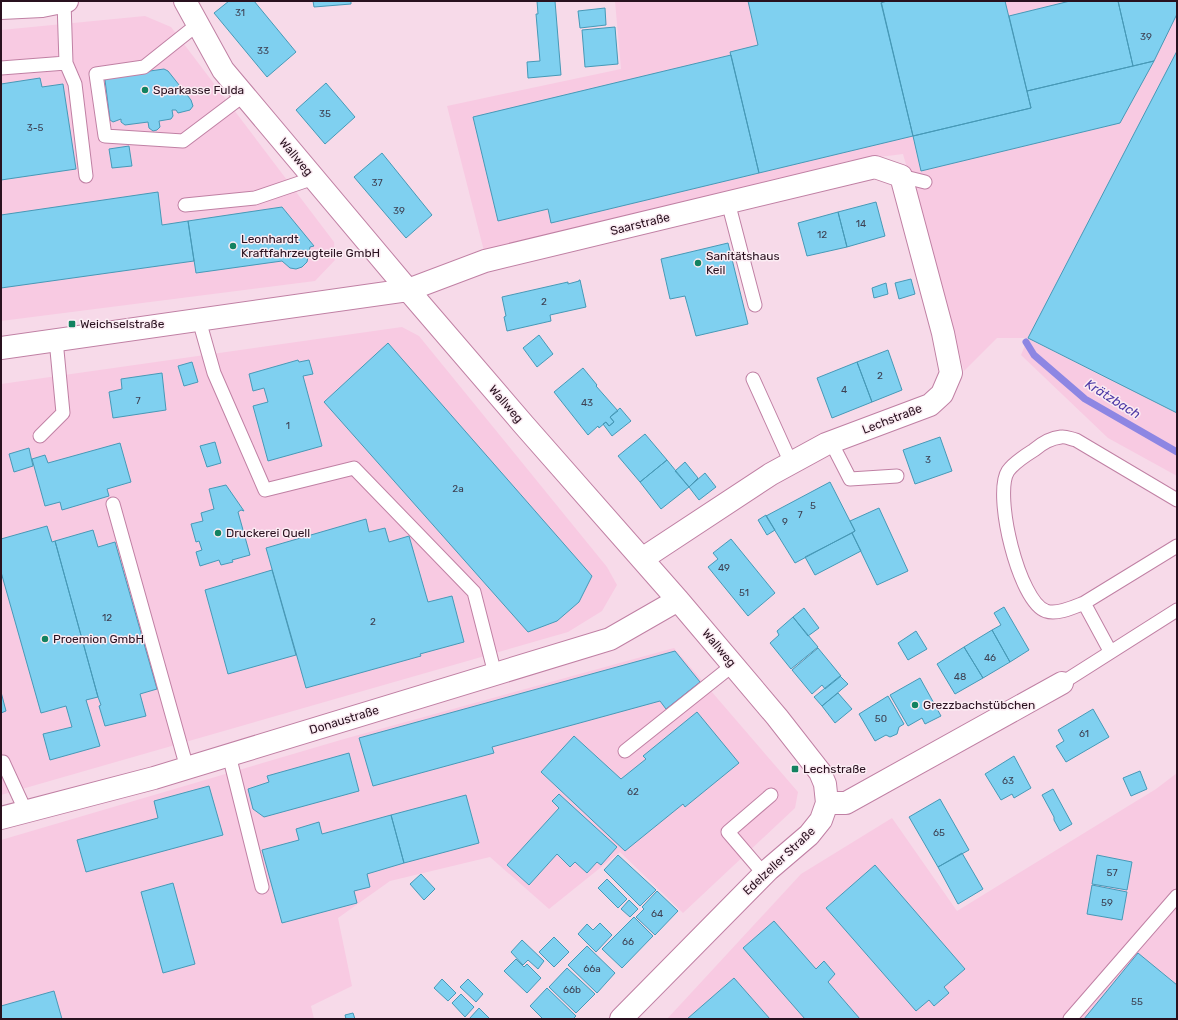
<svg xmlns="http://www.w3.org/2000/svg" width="1178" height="1020" font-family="Rubik,sans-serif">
  <rect width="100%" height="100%" fill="#f7dae9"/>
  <path fill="#f8cae2" d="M615 1H1177V476L1108 438 1021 355 1028 338H997L964 371 903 154 848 161 485 255 447 106 621 69Z
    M145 16 171 27 334 242 335 260 315 281 1 321V30Z
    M402 327 419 336 607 567 617 585 602 611 568 632 1 795V384Z
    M674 648 798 792 795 808 683 913 620 852 549 909 490 857 390 881 338 918 352 986 311 1006 314 1019H1V840L344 739Z
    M1177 773V1019H667L801 874 892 818 957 911 1156 789Z"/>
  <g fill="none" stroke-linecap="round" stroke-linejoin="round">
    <path stroke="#8d86e3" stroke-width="7" d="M1026 342 1034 355 1085 399 1177 452"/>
  </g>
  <path fill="#7fd0f0" stroke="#4799b7" d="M229 1H254L296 52 267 77 214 13Z
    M313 1H351V4L314 7Z
    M537 1H555L561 75 528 78 527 62 540 61 536 14H538Z
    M748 1H881L913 136 759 173 730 52 758 45Z
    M887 1H1005L1031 108 913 136 881 3Z
    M1070 1H1118L1133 66 1027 91 1009 16Z
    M1118 1H1177V14L1154 61 1133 66Z
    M605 8 606 25 580 28 578 11Z
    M615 27 618 64 585 67 582 30Z
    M1177 51V413L1028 338Z
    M731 55 759 173 551 223 548 209 498 221 473 117Z
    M1154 61 1120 123 921 171 913 136 1031 108 1027 91Z
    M164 69 168 71 191 100 193 106 190 110 178 113 176 110H172L173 116 171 119 159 121 160 127 157 130 153 131 149 128 148 122 125 125 121 122V119L113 122 110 120 105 80 107 77Z
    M40 78 42 87 63 84 76 169 1 180V84Z
    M326 83 355 117 325 144 296 110Z
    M129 146 132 166 112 168 109 149Z
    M382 153 432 215 406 238 354 177Z
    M158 192 162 225 188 221 194 261 1 288V215Z
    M876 202 885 236 847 247 838 212Z
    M282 207 314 246 310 247 307 262 302 267 296 269 290 268 282 261 196 273 188 221Z
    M838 212 847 247 807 256 798 223Z
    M728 243 748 324 696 336 685 296 670 299 661 259Z
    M911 279 915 294 899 299 895 283Z
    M579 280H580L586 307 550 315 551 321 507 331 504 317 506 316 502 297 568 282V284L579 281Z
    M886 283 888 294 874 298 872 288Z
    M539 335 553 354 537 367 523 348Z
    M388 343 592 576 579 602 557 621 528 632 324 402Z
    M888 350 902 390 872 402 857 362Z
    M298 360 299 362 309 360 313 374 303 376 322 446 268 461 253 406 268 402 264 388 253 391 249 374Z
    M192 362 198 382 184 386 178 366Z
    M857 362 872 402 832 418 817 378Z
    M583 368 597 385 596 386 618 411 610 417 614 422 609 426 606 422 599 428 598 426 588 435 554 392Z
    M162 373 166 410 113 418 109 392 122 389 121 379Z
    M620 408 631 421 612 436 603 424 606 422 609 426 614 422 610 417Z
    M645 434 667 460 640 482 618 456Z
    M940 437 952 471 915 484 903 450Z
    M215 442 221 463 207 467 200 446Z
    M120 443 131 482 107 489 109 496 62 510 60 502 45 506 32 459 45 455 48 463Z
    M29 448 33 466 14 472 9 454Z
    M667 460 689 487 661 509 640 482Z
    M685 462 698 478 689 487 675 471Z
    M705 473 716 487 699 500 689 487Z
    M830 482 855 531 795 563 766 516Z
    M226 485 244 511 241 510 238 512 250 555 232 560 233 562 221 565 219 560 200 566 196 552 202 550 199 541 196 542 191 524 203 521 201 513 214 509 209 489Z
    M879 508 908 571 877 585 852 533 855 531 850 521Z
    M766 515 775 530 767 535 758 520Z
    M366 519 369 532 385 528 389 542 409 536 428 602 452 596 464 642 420 654 421 656 306 688 266 548Z
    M47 526 52 542 55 541 98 697 86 700 100 746 50 760 43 734 72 727 66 706 41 713 1 572V539Z
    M93 530 98 547 115 542 157 689 140 694 146 716 105 726 99 706 101 705 98 697 55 541Z
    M852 533 861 551 815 575 805 557Z
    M731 539 775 593 748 616 708 567 718 559 713 553Z
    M272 570 296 655 228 674 205 590Z
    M1004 607 1029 650 1010 662 992 630 1001 625 994 613Z
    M804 608 819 628 808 636 793 617Z
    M793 617 818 647 791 669 770 643 779 635 777 631Z
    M992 630 1010 662 983 678 964 647Z
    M916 631 927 649 908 660 898 643Z
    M964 647 983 678 955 694 937 664Z
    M818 648 841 676 825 689 822 685 812 694 792 670Z
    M675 651 700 682 666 709 660 701 492 747 494 753 373 786 359 738Z
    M840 676 848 684 822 706 814 697Z
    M920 678 941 716 925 724 922 718 908 726 890 695Z
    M1 692 6 711 1 713Z
    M838 693 852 709 835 723 822 706Z
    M888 696 904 724 899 727 897 734 890 737 886 735 875 741 859 714Z
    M1093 709 1109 737 1066 762 1056 746 1064 741 1058 730Z
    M697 712 739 763 685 807 683 804 625 851 541 772 574 736 621 779 646 759 643 756Z
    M349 753 359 791 264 817 253 809 248 789 269 782 267 776Z
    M1014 756 1031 788 1014 798 1012 794 1001 800 985 774Z
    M1140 771 1147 789 1131 796 1123 778Z
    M209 786 223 835 86 872 77 840 158 818 154 801Z
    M1053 789 1072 824 1060 831 1054 820V817L1042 795Z
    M559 794 617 847 601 865 597 862 587 873 575 862 570 867 557 854 529 885 507 865 559 808 552 801Z
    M466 795 479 843 404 863 391 815Z
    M940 799 969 850 938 867 909 817Z
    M391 815 404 863 367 874 370 887 354 891 357 903 282 923 262 850 299 840 296 829 319 822 322 834Z
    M962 853 983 889 958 904 938 867Z
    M618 855 656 890 640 906 604 870Z
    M1097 855 1132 862 1127 890 1092 884Z
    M875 865 965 969 944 987 949 993 934 1006 929 1000 916 1011 826 908Z
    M421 874 435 889 424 900 410 884Z
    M607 879 627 899 618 908 598 888Z
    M173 883 195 964 163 973 141 892Z
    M1092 885 1127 892 1122 920 1087 914Z
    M657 891 678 911 655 935 636 917 644 909 642 907Z
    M629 900 638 909 630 917 621 909Z
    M634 917 653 936 622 968 602 949Z
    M774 921 816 969 824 961 835 974 828 982 860 1019H805L743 948Z
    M600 923 612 935 596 952 578 934 587 924 593 930Z
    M554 937 569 952 554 967 539 952Z
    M522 940 544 961 538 969 528 960 523 965 511 952Z
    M587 946 615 973 597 993 568 965Z
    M1138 953 1177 985V1019H1084Z
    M516 959 524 967 527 964 541 978 527 993 504 971Z
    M567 968 595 994 576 1013 549 987Z
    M734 978 770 1019H687Z
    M442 979 456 993 448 1001 434 988Z
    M468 979 483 994 476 1002 460 987Z
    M547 988 576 1016 573 1019H543L530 1006Z
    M54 991 62 1019H1V1006Z
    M461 994 474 1007 465 1017 452 1003Z
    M479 1008 490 1019H469Z
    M353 1013 355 1019H346L345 1015Z"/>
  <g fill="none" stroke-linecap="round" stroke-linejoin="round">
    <g stroke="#c080a4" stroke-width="15">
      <path id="lane" d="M198 24 144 67 96 74 105 136 183 141 244 95
        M66 63 75 84 86 176
        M1 68 66 63 64 2
        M901 176 925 182
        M728 202 755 305
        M185 205 255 198 314 178
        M199 320 214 373 265 490 354 468 474 592 495 674
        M753 379 791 463
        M40 436 63 413 56 340
        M831 442 850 479 897 476
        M1177 500 1076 440C1071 439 1065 436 1061 437 1051 438 1041 444 1034 450 1026 455 1013 464 1008 471 993 494 1019 602 1046 611 1057 615 1074 607 1084 603L1177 546
        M113 504 187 768
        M1084 603 1110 651
        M1062 683 1177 610
        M625 751 733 665
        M229 755 262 887
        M1 762H3L26 812
        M764 874 728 832 771 795
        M1070 1019 1177 896"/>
    </g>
    <g stroke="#c080a4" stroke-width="24">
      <path id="street" d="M185 1 223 70 408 290 524 425 678 600 777 717 820 772 825 784 827 803 821 820 809 835 768 870 621 1019
        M1 8 42 6 67 1
        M1 348 408 290 485 261 875 167 901 176 943 333 951 373 942 394 930 405 826 444 771 474 642 559
        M827 803H846L1062 683
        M1 818 154 778 610 639 678 600"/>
    </g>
    <use href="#lane" stroke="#fff" stroke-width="13"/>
    <use href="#street" stroke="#fff" stroke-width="22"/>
  </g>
  <g fill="#138260" stroke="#fbecf3" stroke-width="1.5">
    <circle cx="145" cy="90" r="4"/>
    <circle cx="233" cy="246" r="4"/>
    <circle cx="698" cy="263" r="4"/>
    <rect x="68" y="320" width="8" height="8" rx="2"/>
    <circle cx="218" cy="533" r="4"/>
    <circle cx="45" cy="639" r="4"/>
    <circle cx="915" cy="705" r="4"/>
    <rect x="791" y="765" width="8" height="8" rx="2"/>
  </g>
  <g text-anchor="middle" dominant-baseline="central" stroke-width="3" stroke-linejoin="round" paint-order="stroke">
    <g font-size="10" fill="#3e4153">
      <text x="240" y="13">31</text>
      <text x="1146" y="37">39</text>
      <text x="263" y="51">33</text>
      <text x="325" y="114">35</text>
      <text x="35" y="128">3-5</text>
      <text x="377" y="183">37</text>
      <text x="399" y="211">39</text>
      <text x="861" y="224">14</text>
      <text x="822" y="235">12</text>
      <text x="544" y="302">2</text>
      <text x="880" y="376">2</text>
      <text x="844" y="390">4</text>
      <text x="138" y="401">7</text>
      <text x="587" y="403">43</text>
      <text x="288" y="426">1</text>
      <text x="928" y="460">3</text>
      <text x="458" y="489">2a</text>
      <text x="813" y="506">5</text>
      <text x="800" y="515">7</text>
      <text x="785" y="522">9</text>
      <text x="724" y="568">49</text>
      <text x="744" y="593">51</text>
      <text x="107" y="618">12</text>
      <text x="373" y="622">2</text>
      <text x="990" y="658">46</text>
      <text x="960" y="677">48</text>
      <text x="881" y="719">50</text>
      <text x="1084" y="734">61</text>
      <text x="1008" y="781">63</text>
      <text x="633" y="792">62</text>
      <text x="939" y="833">65</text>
      <text x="1112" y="873">57</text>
      <text x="1107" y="903">59</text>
      <text x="657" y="914">64</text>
      <text x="628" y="942">66</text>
      <text x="592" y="969">66a</text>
      <text x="572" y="990">66b</text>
      <text x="1137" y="1002">55</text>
    </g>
    <g font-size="12" fill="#29111f" stroke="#fbecf3" text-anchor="start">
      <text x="153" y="90">Sparkasse Fulda</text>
      <text x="241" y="239">Leonhardt<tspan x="241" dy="14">Kraftfahrzeugteile GmbH</tspan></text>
      <text x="706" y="256">Sanitätshaus<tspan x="706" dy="14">Keil</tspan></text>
      <text x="80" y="324">Weichselstraße</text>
      <text x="226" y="533">Druckerei Quell</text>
      <text x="53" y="639">Proemion GmbH</text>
      <text x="923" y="705">Grezzbachstübchen</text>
      <text x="803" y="769">Lechstraße</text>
    </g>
    <g font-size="12" fill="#29111f" stroke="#fbecf3">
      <text transform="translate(296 157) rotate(50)">Wallweg</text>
      <text transform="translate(640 224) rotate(-14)">Saarstraße</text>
      <text transform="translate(506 404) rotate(49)">Wallweg</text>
      <text transform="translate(892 419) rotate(-21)">Lechstraße</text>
      <text transform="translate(719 648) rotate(50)">Wallweg</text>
      <text transform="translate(344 720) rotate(-17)">Donaustraße</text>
      <text transform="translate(779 861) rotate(-43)">Edelzeller Straße</text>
    </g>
    <g font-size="13" font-style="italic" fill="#4f3ba7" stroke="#fbecf3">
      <text transform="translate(1113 399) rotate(32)">Krätzbach</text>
    </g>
  </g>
  <rect width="1178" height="1020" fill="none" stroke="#29111f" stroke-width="4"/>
</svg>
